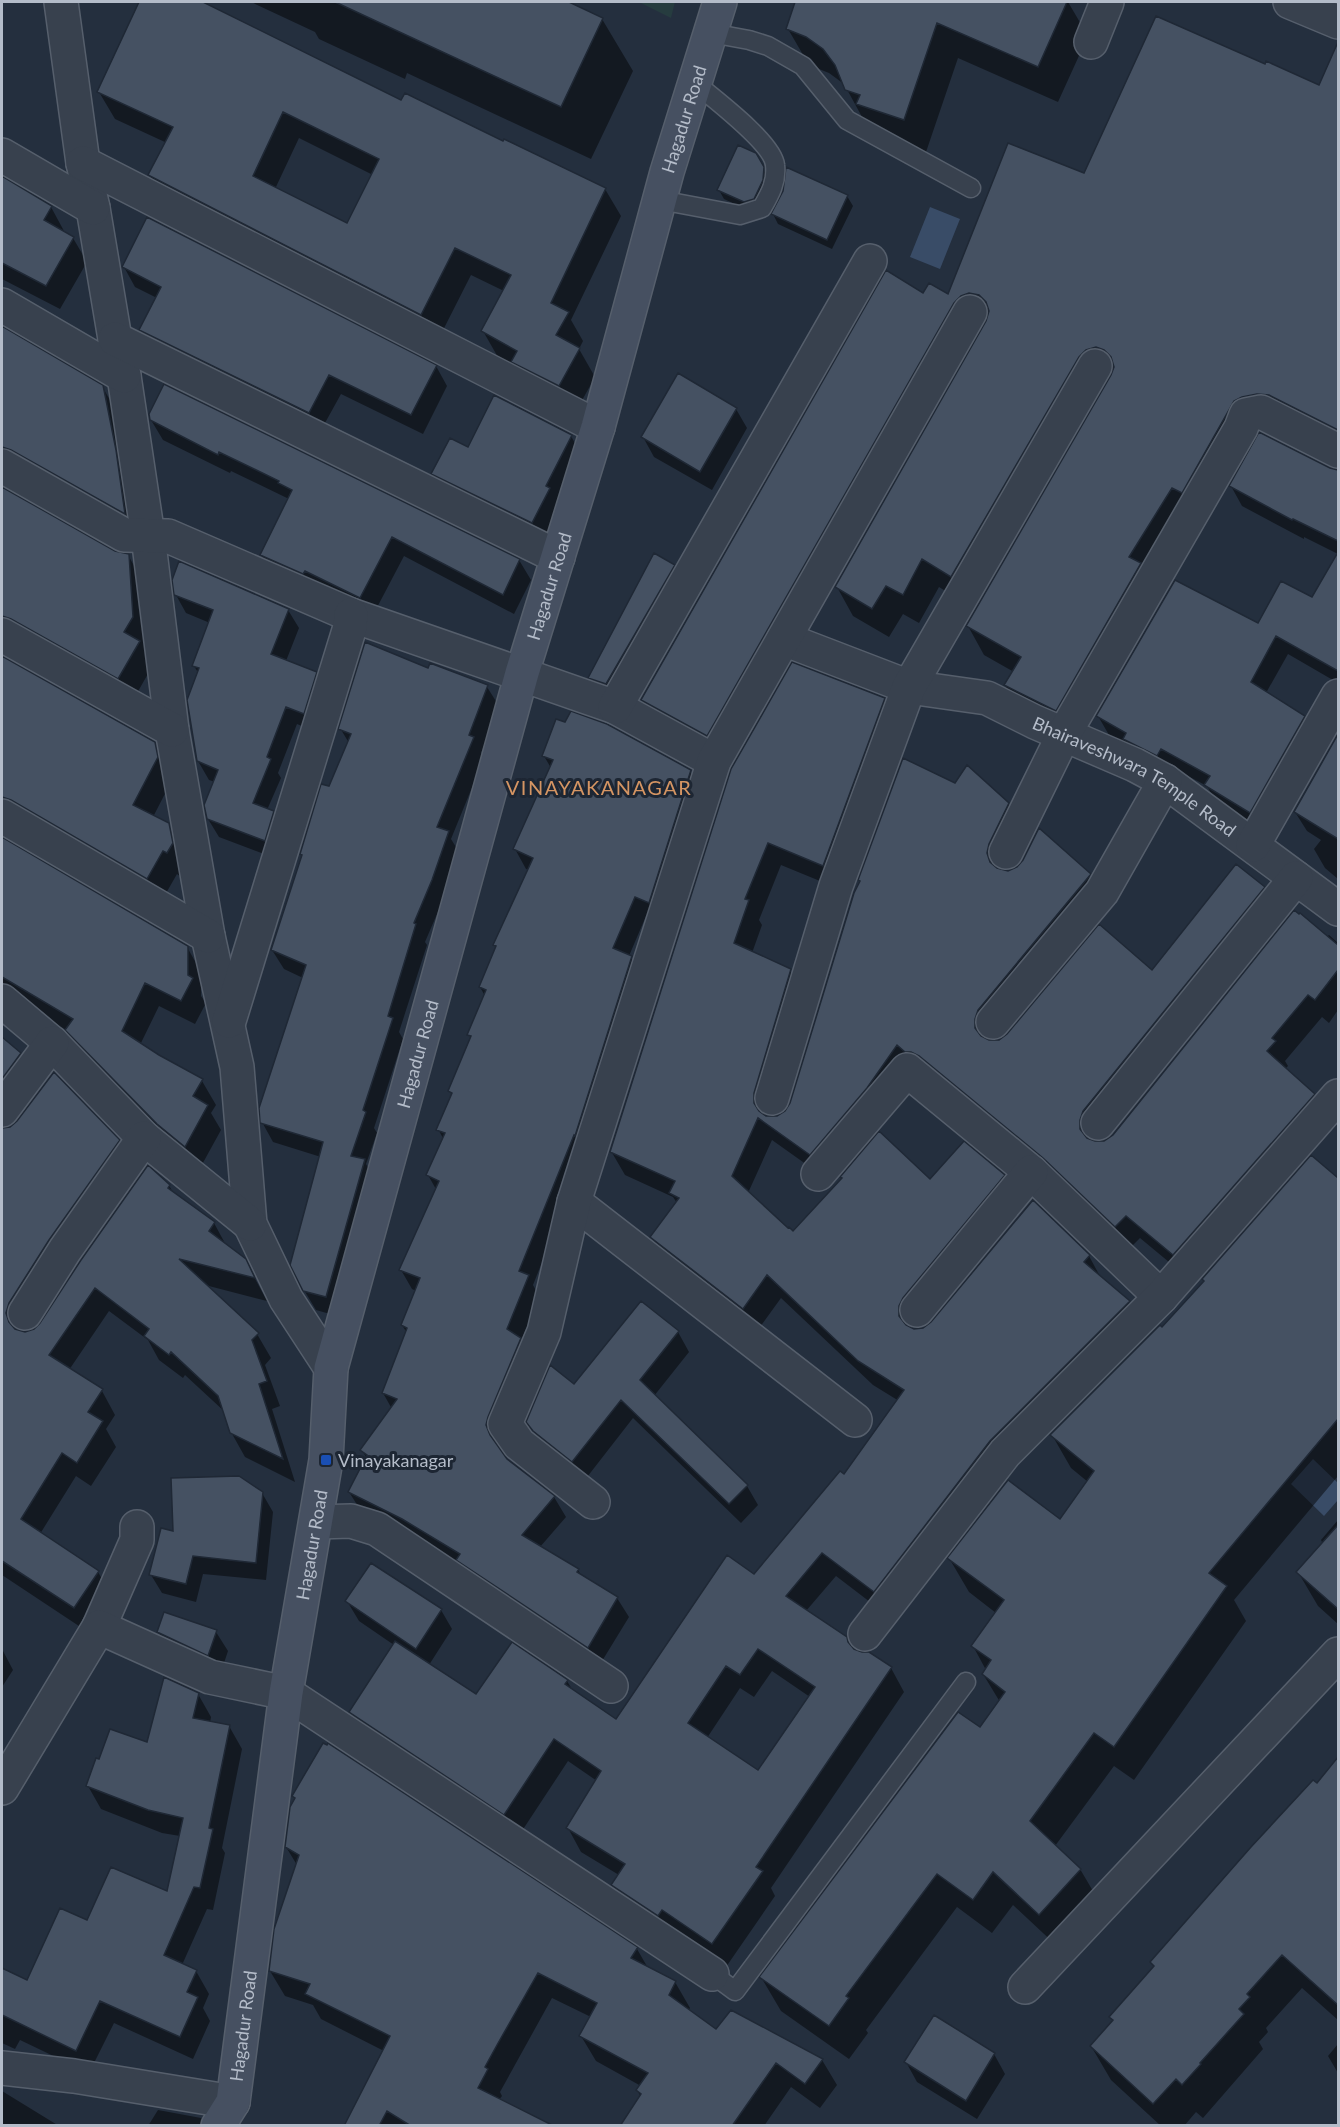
<svg xmlns="http://www.w3.org/2000/svg" width="1340" height="2127" font-family="Lato,sans-serif">
  <rect width="100%" height="100%" fill="#242f3e"/>
  <path fill="#263c3f" d="M639 2H675L671 18Z"/>
  <path fill="#394c67" d="M930 207 960 219 940 269 910 257Z
    M1313 1459 1338 1483V1500L1324 1516 1291 1484Z"/>
  <path fill="#0007" fill-rule="evenodd" d="M141 2H190L402 102 605 189 621 216 571 320 583 341 579 349 595 377 575 413 499 359 483 331 504 291 471 275 437 342 165 203 150 175 167 143 115 119 99 92ZM299 138 373 175 348 225 275 189Z
    M251 2H566L602 19 633 71 591 159 407 73 405 79 319 39 315 32Z
    M797 2H1068L1088 36 1058 102 958 58 925 155 867 126 844 84 829 73 809 65 788 29Z
    M1266 66 1338 94V407L1293 393 1338 420V450L1259 425 1073 739 1022 715 1005 685 1014 672 984 655 968 626 1112 376 1103 378 968 605 939 587 919 623 903 614 889 637 853 616 837 587 988 322 978 325 724 764 659 729 642 700 923 295 948 296 1085 175Z
    M755 154 768 178 750 211 724 199 719 190Z
    M2 178 51 207 64 231 63 233 73 238 87 262 60 309 2 279Z
    M847 196 853 206 832 249 778 224 773 214Z
    M124 267 436 366 447 386 423 434 341 394 320 432 152 350 141 330 157 298 135 287Z
    M2 328 102 386 116 411 138 537 2 479Z
    M736 409 747 428 712 490 654 457 643 437Z
    M151 420 519 560 531 580 514 614 404 556 372 617 273 575 261 555 289 499 231 471 230 473 163 440Z
    M571 436 582 456 561 509 544 542 445 493 433 474 469 449Z
    M1329 469 1338 472V554L1304 537V539L1242 506 1231 486Z
    M2 489 114 553 128 555 142 580 149 672 132 702 2 647Z
    M1338 555V683L1288 654 1266 693 1304 717 1315 736 1261 831 1217 805 1207 786 1109 735 1098 716 1259 625 1312 599Z
    M674 566 690 595 607 707 590 678Z
    M176 595 288 610 299 628 286 661 316 673 326 691 314 731 297 724 278 773 281 778 267 810 273 812 283 831 275 858 219 837 208 819 215 782 209 780 198 761 199 674 194 666 210 623 186 613Z
    M2 658 154 743 168 768 171 782 153 817 168 825 182 849 181 877 177 874 161 902 2 829Z
    M429 670 487 687 499 706 481 753 484 758 451 839 459 852 443 900 425 942 427 945 399 1032 403 1039 374 1128 377 1133 366 1164 375 1180 337 1316 316 1310 304 1290 321 1157 273 1142 262 1122 303 978 284 969 272 950 303 857 301 854 349 743 340 728Z
    M884 699 898 723 837 888 781 865 759 920 762 925 752 953 790 971 804 994 767 1117 777 1118 786 1112 959 786 1008 804 1022 827 1001 871 1089 875 1103 898 991 1034 988 1042 999 1041 1152 973 1264 888 1277 911 1096 1135 1093 1143 1105 1142 1114 1136 1329 935 1338 943V1010L1329 1023 1322 1017 1285 1061 1288 1066 1285 1069 1314 1095 1327 1118 1187 1277 1140 1238 1129 1249 925 1075 824 1177 772 1140 748 1193 794 1233 930 1181 1003 1176 1017 1199 915 1322 912 1329H924L932 1323 1033 1202 1089 1256 1102 1280 1129 1302 1142 1326 1003 1465 887 1615 836 1576 806 1611 846 1638 853 1650 891 1668 904 1692 771 1888 775 1896 726 1967 626 1908 613 1885 619 1875 581 1852 568 1828 597 1781 568 1761 518 1837 364 1735 350 1712 394 1645 359 1621 347 1601 441 1610 452 1629 429 1665 477 1696 567 1681 573 1691 616 1721 755 1576 844 1476 899 1401 873 1385 781 1298 757 1331 665 1261 652 1237 677 1203 673 1197 625 1175 611 1151 733 769ZM772 1671 810 1697 758 1772 707 1738 740 1688 754 1697Z
    M1338 736V879L1325 868 1314 849 1321 840 1307 831 1295 812Z
    M544 756 690 771 702 791 660 922 646 916 629 956 631 958 643 977 585 1154 533 1285 539 1296 521 1341 531 1359 498 1437 497 1446 506 1460 554 1497 566 1517 540 1547 578 1570 582 1577 617 1598 629 1617 599 1666 361 1511 349 1492 367 1459 362 1450 392 1409 383 1393 407 1333 402 1325 416 1291 412 1289 401 1270 437 1191 428 1175 444 1140 438 1129 452 1096 450 1091 472 1039 469 1034 485 996 480 987 497 949 495 945 529 870 526 869 515 849 551 768Z
    M2 839 187 947 201 972V996L206 1003 195 1024 159 1006 140 1045 202 1081 216 1105 211 1113 221 1130 199 1170 81 1054 68 1031 3 992Z
    M2 1039 20 1054 34 1078 2 1122Z
    M9 1129 119 1141 132 1165 21 1332 35 1331 169 1185 174 1195 214 1223 227 1247 245 1260 267 1301 205 1285 257 1334 271 1358 265 1365 280 1406 272 1409 295 1482 245 1457 231 1432 225 1412 185 1375 183 1378 159 1360 148 1340 109 1311 69 1370 102 1391 115 1415 106 1429 116 1447 91 1486 76 1476 40 1534 98 1572 112 1596 88 1632 2 1575V1130Z
    M1311 1157 1338 1180V1476L1234 1600 1246 1621 1134 1780 1114 1766 1055 1846 1080 1869 1100 1903 1059 1948 1013 1905 992 1933 957 1907 866 2030 868 2033 849 2059 781 2011 761 1977 980 1729 1000 1702 983 1674 986 1670 973 1646 996 1613 969 1592 949 1558 1061 1521 1088 1482 1071 1468 1052 1435 1162 1329 1205 1282Z
    M641 1303 678 1332 689 1352 654 1396 747 1486 758 1505 741 1523 633 1418 584 1481 540 1442 528 1422 575 1386Z
    M262 1493 273 1512 266 1580 203 1574 196 1602 162 1593 151 1575 174 1533Z
    M1338 1520V1624L1318 1606 1298 1572 1323 1544 1321 1540Z
    M158 1632H216L228 1651 220 1675 170 1652Z
    M2 1649 13 1670 2 1687Z
    M198 1694 211 1717 210 1723 229 1726 242 1749 222 1848 225 1853 213 1910 207 1909 182 1965 196 1971 209 1994 203 2008 210 2021 193 2059 114 2023 89 2073 20 2040 15 2049 2 2043V1969L28 1982 88 1922 168 1893 180 1836 162 1833 101 1809 88 1786 148 1744Z
    M1338 1760V2020L1302 1988 1266 2028 1268 2032 1259 2042 1263 2049 1203 2118 1196 2112 1184 2126H1161L1111 2080 1091 2046 1114 2022 1110 2017 1155 1968 1152 1963Z
    M293 1796 637 1949 648 1968 675 1982 690 2008 688 2011 717 2031 822 2060 837 2085 820 2108 791 2087 764 2126H626L641 2097 637 2090 641 2086 596 2061 581 2036 591 2017 552 1998 500 2092 502 2096 499 2100 534 2126H346L384 2051 321 2019 313 2005 285 1996 270 1971 297 1865 286 1847 295 1800Z
    M1338 2044V2073L1328 2056Z
    M994 2054 1005 2074 977 2119 917 2082 906 2062Z
    M2 2091 59 2126H2Z
    M158 2110 201 2118 206 2126H148Z"/>
  <path fill="#455162" stroke="#1f2835" stroke-width="1.5" fill-rule="evenodd" d="M139 2H203L401 100 405 93 503 141 504 139 606 188 551 303 569 312 556 335 580 348 559 386 511 362 517 351 481 331 511 275 455 248 421 315 148 175 173 127 97 92ZM283 112 379 159 347 223 253 176Z
    M335 2H569L603 18 561 107Z
    M795 2H1067L1038 67 937 23 904 120 856 104 860 95 845 90 835 65 823 49 806 37 786 29Z
    M1156 16 1265 64 1266 61 1319 85 1338 42V430L1269 395 1257 394 1242 397 1234 401 1182 493 1172 488 1129 557 1141 563 1056 711 1004 685 1021 657 966 626 1111 375 1114 367 1111 357 1104 350 1096 347 1086 350 1079 357 951 577 922 559 903 595 886 586 872 609 835 587 986 321 989 311 986 302 979 295 969 293 961 296 954 303 707 736 641 700 886 270 923 293 929 283 948 294 1008 143 1084 173Z
    M738 145 756 153 764 167 763 180 754 199 744 202 717 190Z
    M786 167 848 195 827 240 771 214 783 191Z
    M2 176 52 206 44 220 74 237 46 286 2 263Z
    M147 217 437 365 411 415 329 375 309 413 139 330 161 287 122 267Z
    M2 326 103 385 116 450 125 514 11 450 2 447Z
    M678 373 737 408 700 472 641 437Z
    M164 384 520 559 503 595 392 537 360 598 305 571 303 574 260 555 292 490 278 483 279 481 219 452 218 455 150 420 149 414Z
    M494 395 572 435 546 486 550 488 532 523 431 474 450 438 468 447Z
    M1259 432 1330 468 1338 470V541L1293 519 1292 520 1229 486Z
    M2 487 115 551 129 554 133 617 124 632 140 641 118 679 11 619 2 616Z
    M1338 552V671L1276 636 1251 682 1305 716 1250 813 1204 785 1210 776 1161 749 1157 756 1123 739 1126 733 1096 716 1175 580 1258 623 1281 581 1312 597Z
    M654 553 675 565 606 684 588 678Z
    M179 561 289 609 271 654 317 672 304 714 286 707 267 757 271 759 253 803 274 811 265 841 207 819 204 805 218 770 197 761 187 700 199 668 192 666 213 610 174 595 172 580Z
    M365 642 428 668 430 663 488 685 469 735 474 737 437 827 449 831 432 880 414 923 416 924 388 1016 393 1018 363 1110 366 1112 351 1156 365 1159 326 1297 303 1291 290 1265 323 1142 260 1123 259 1108 306 965 271 950 302 855 300 854 321 784 329 786 351 734 338 729Z
    M2 656 155 742 158 757 133 805 169 823 173 843 167 853 163 851 147 879 11 800 2 797Z
    M792 662 885 698 823 866 768 843 745 899 749 900 734 943 791 969 754 1093V1103L759 1111 766 1116H777L785 1111 790 1103 854 893 860 881 858 880 903 758 955 783 967 765 1009 803 989 844 987 853 990 862 997 868 1008 871 1017 867 1023 860 1039 828 1091 874 978 1010 975 1019V1028L981 1036 989 1040H999L1007 1034 1099 924 1152 970 1236 864 1265 887 1083 1111 1080 1120V1129L1087 1138 1095 1141H1104L1113 1135 1294 910 1299 914 1300 913 1338 945V970L1315 1000 1308 995 1272 1038 1276 1041 1267 1051 1315 1094 1173 1255 1126 1216 1115 1227 1043 1158 919 1056 911 1052H905L897 1045 867 1088 810 1155 758 1118 732 1176 788 1228 789 1227 793 1231 842 1178 840 1177 879 1131 930 1179 964 1141 1005 1175 903 1298 899 1306V1316L906 1325 914 1329 923 1328 931 1322 1033 1200 1090 1255 1084 1262 1130 1301 990 1441 874 1592 822 1553 786 1596 847 1637 848 1642 854 1649 862 1652H869L892 1667 756 1867 763 1871 712 1944 662 1910 658 1916 611 1885 625 1864 566 1828 601 1771 554 1739 504 1815 349 1712 395 1641 476 1694 512 1642 568 1680 565 1684 616 1719 727 1555 754 1574 840 1471 844 1474 904 1390 858 1361 767 1275 743 1309 650 1237 679 1198 669 1193 675 1181 610 1152 731 769ZM758 1649 815 1687 758 1770 688 1723 726 1666 740 1675Z
    M571 711 607 724 691 770 649 903 635 897 613 948 632 956 575 1136 574 1135 519 1271 529 1275 507 1329 521 1338 488 1417 486 1425 490 1435 507 1459 555 1496 522 1535 579 1569 577 1572 618 1597 588 1648 456 1560 460 1554 402 1519 348 1492 367 1455 360 1450 397 1399 382 1393 407 1328 401 1325 420 1278 399 1270 439 1181 426 1175 445 1133 436 1130 452 1093 448 1091 471 1036 467 1035 486 990 479 987 496 946 493 945 533 858 513 849 553 760 542 756 556 719 565 722Z
    M1337 736 1338 737V839L1294 812Z
    M2 837 188 946V975L193 978 181 1001 145 983 122 1031 159 1055 203 1079 193 1096 208 1105 185 1147 157 1124 65 1030 73 1019 2 977Z
    M2 1037 21 1053 2 1079Z
    M54 1072 120 1140 49 1240 9 1303 6 1313 9 1322 15 1329 25 1332 34 1329 40 1323 81 1260 148 1165 170 1185 168 1188 215 1222 209 1231 246 1259 255 1278 179 1259 259 1333 252 1340 267 1381 259 1384 283 1459 230 1433 218 1396 171 1352 169 1355 144 1336 149 1329 95 1288 49 1355 103 1389 88 1412 103 1421 77 1463 62 1453 21 1519 99 1571 74 1608 2 1561V1128L10 1127 17 1121Z
    M1311 1155 1338 1178V1419L1209 1573 1227 1586 1114 1747 1094 1733 1030 1821 1081 1869 1039 1915 993 1872 973 1900 937 1874 846 1996 849 1998 829 2026 759 1977 958 1712 980 1727 1005 1692 982 1674 991 1660 971 1646 1004 1600 947 1558 1008 1480 1060 1519 1094 1471 1050 1435 1160 1325 1162 1327 1204 1281 1202 1279Z
    M641 1301 679 1331 640 1380 748 1485 729 1504 621 1400 572 1462 533 1431 526 1422 550 1365 574 1384Z
    M239 1476 263 1492 256 1563 193 1556 186 1584 149 1575 161 1528 173 1531 171 1478Z
    M1338 1525V1609L1296 1572Z
    M371 1563 442 1609 416 1649 345 1601Z
    M164 1612 217 1630 208 1656 157 1632Z
    M164 1677 199 1693 193 1718 230 1725 209 1828 213 1829 200 1888 194 1887 164 1955 197 1970 187 1992 198 1997 180 2037 100 2001 76 2051 2 2015V1968L27 1980 60 1908 87 1920 111 1867 167 1891 183 1818 148 1810 86 1786 96 1758 99 1759 110 1729 147 1742Z
    M323 1743 327 1745 328 1743 638 1947 631 1958 676 1981 669 1995 716 2029 731 2010 823 2059 805 2084 776 2063 732 2126H620L641 2094 636 2090 648 2073 579 2036 597 2003 538 1973 497 2045 485 2067 488 2069 478 2088 554 2126H411L387 2111 379 2126H344L390 2036 305 1994 310 1984 269 1971 274 1929 299 1855 285 1847 290 1807 295 1798 292 1796Z
    M1338 1757V2005L1282 1955 1247 1994 1250 1997 1239 2009 1244 2014 1200 2063 1201 2064 1182 2085 1176 2079 1153 2104 1090 2046 1113 2020 1109 2017 1154 1966 1150 1962 1251 1847 1313 1780 1317 1783Z
    M934 2015 995 2053 966 2101 904 2062Z"/>
  <g fill="none" stroke-linecap="round" stroke-linejoin="round">
    <g stroke="#565f6c" stroke-width="21">
      <path id="lane" d="M711 33 749 40 768 46 803 66 847 120 971 188
        M660 200 740 215 762 208C770 194 777 182 775 165 773 143 713 98 695 83
        M712 1974 735 1991 966 1682"/>
    </g>
    <g stroke="#565f6c" stroke-width="36">
      <g id="street">
        <path d="M61 2 83 163 93 208 115 339 124 376 148 536 172 730 208 936 237 1067 250 1224 286 1299 331 1368"/>
        <path d="M1290 2 1338 22"/>
        <path d="M1091 42 1107 2"/>
        <path d="M2 155 93 208"/>
        <path d="M83 163 598 427"/>
        <path d="M2 305 124 376"/>
        <path d="M115 339 558 557"/>
        <path d="M2 466 124 535 168 536 351 615 615 707 714 761"/>
        <path d="M2 635 172 730"/>
        <path id="s1" d="M784 639 909 687 987 698 1035 722 1135 765 1165 781 1338 909"/>
        <path d="M615 707 870 261"/>
        <path d="M2 816 208 936"/>
        <path d="M1253 845 1338 696"/>
        <path d="M1006 852 1064 734 1241 428 1246 415 1261 412 1338 451"/>
        <path d="M2 1001 52 1043 144 1138 250 1224"/>
        <path d="M229 1021 350 627 351 615"/>
        <path d="M993 1022 1102 892 1165 781"/>
        <path d="M772 1098 836 886 909 687 1095 366"/>
        <path d="M2 1110 52 1043"/>
        <path d="M1098 1123 1296 878"/>
        <path d="M818 1174 907 1070 1031 1172 1161 1297"/>
        <path d="M574 1202 855 1420"/>
        <path d="M917 1310 1031 1172"/>
        <path d="M25 1313 65 1250 144 1138"/>
        <path d="M593 1502 519 1444 505 1424 544 1332 574 1202 714 761 970 312"/>
        <path d="M316 1522 351 1521 377 1529 611 1686"/>
        <path d="M99 1627 137 1540V1527"/>
        <path d="M865 1634 1005 1453 1161 1297 1338 1096"/>
        <path d="M2 1788 99 1627 210 1677 286 1693 712 1974"/>
        <path d="M1025 1987 1338 1654"/>
        <path d="M2 2068 74 2076 233 2102"/>
      </g>
    </g>
    <g stroke="#565f6c" stroke-width="36">
      <g id="secondary">
        <path id="s2" d="M218 2126 233 2102 286 1693 326 1460 331 1368 522 673 598 427 667 172 720 2"/>
      </g>
    </g>
    <use href="#lane" stroke="#38414e" stroke-width="18"/>
    <use href="#street" stroke="#38414e" stroke-width="33"/>
    <use href="#secondary" stroke="#465061" stroke-width="33"/>
  </g>
  <rect fill="#1a4fb4" stroke="#1d2633" stroke-width="2" x="320" y="1454" width="12" height="12" rx="3"/>
  <g text-anchor="middle" dominant-baseline="central" stroke-width="6" stroke-linejoin="round" paint-order="stroke">
    <g font-size="18" fill="#b4bcc9" stroke="#1d2633">
      <text stroke="none"><textPath href="#s2" startOffset="2067">Hagadur Road</textPath></text>
      <text stroke="none"><textPath href="#s2" startOffset="1581">Hagadur Road</textPath></text>
      <text stroke="none"><textPath href="#s1" startOffset="380">Bhairaveshwara Temple Road</textPath></text>
      <text stroke="none"><textPath href="#s2" startOffset="1095">Hagadur Road</textPath></text>
      <text stroke="none"><textPath href="#s2" startOffset="591">Hagadur Road</textPath></text>
      <text stroke="none"><textPath href="#s2" startOffset="105">Hagadur Road</textPath></text>
    </g>
    <g font-size="18" fill="#b4bcc9" stroke="#1d2633" text-anchor="start">
      <text x="338" y="1460">Vinayakanagar</text>
    </g>
    <g font-size="20" letter-spacing="1.5" fill="#d59563" stroke="#1d2633">
      <text x="599" y="787">VINAYAKANAGAR</text>
    </g>
  </g>
  <rect width="1340" height="2127" fill="none" stroke="#b4bcc9" stroke-width="6"/>
</svg>
